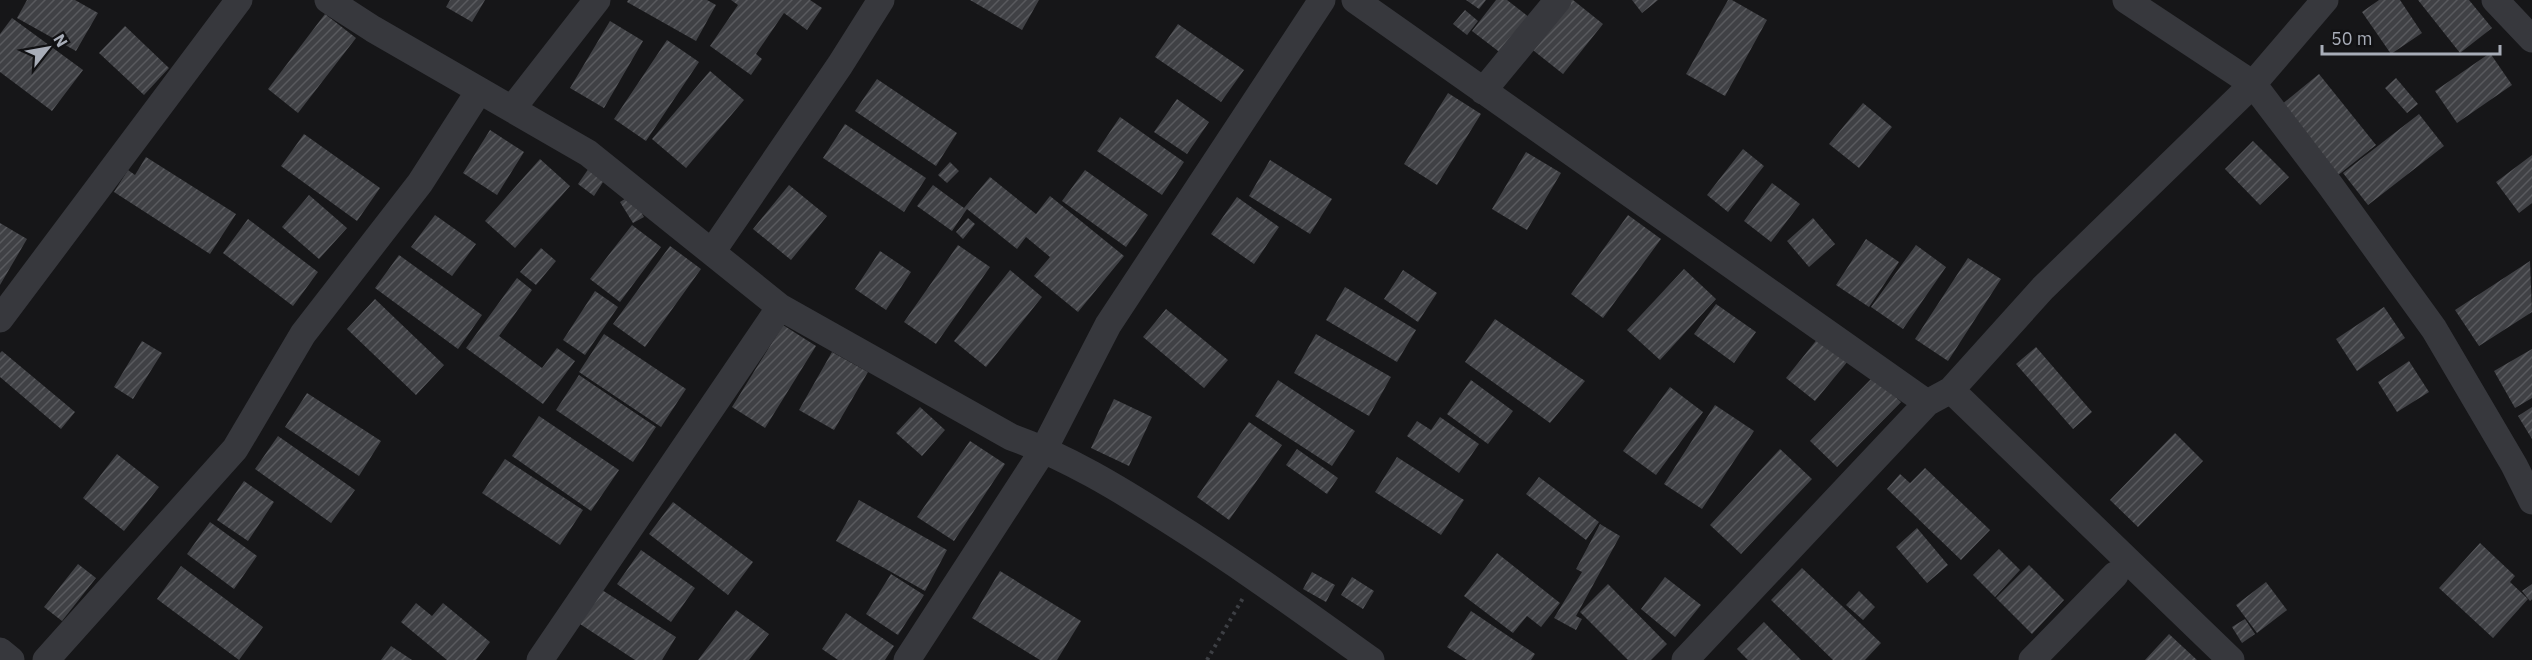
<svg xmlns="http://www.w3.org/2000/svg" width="2532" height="660" font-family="'IBM Plex Sans',sans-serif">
  <defs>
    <pattern id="building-hatch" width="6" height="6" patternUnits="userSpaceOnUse" patternTransform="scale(1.5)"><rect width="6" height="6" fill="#404145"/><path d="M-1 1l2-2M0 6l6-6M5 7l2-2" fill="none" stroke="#595a5e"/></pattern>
  </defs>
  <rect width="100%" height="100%" fill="#161618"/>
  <path fill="url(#building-hatch)" d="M27 0H75L98 13 76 51 17 18Z
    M450 0H485L472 22 446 7Z
    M628 0H707L716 5 696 41 627 2Z
    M731 0H810L822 8 807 30 784 13 756 54 762 59 751 75 710 46 738 5Z
    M970 0H1039L1022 30Z
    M1466 0H1486L1479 9Z
    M1496 0H1507L1530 18 1502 54 1472 31Z
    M1566 0H1573L1603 24 1563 74 1529 47Z
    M1632 0H1658L1642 13Z
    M1728 0H1732L1767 20 1725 96 1686 74Z
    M2379 0H2400L2422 33 2391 54 2362 12Z
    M2418 0H2469L2492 28 2460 53Z
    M1465 10 1478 21 1467 35 1453 24Z
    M325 14 356 38 298 113 268 89Z
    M12 18 83 70 52 111 0 72V34Z
    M610 21 643 41 604 108 570 88Z
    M1178 24 1244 70 1221 102 1155 57Z
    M125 26 169 68 144 95 99 53Z
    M667 40 699 62 646 141 614 119Z
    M2490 53 2512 85 2457 123 2435 91Z
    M710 71 744 100 686 168 652 139Z
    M2319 74 2376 145 2337 176 2281 105Z
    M2396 78 2418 104 2407 113 2385 88Z
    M877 79 957 133 936 166 855 111Z
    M1448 93 1481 114 1437 185 1404 164Z
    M1177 99 1209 122 1187 154 1154 132Z
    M1863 103 1892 127 1859 168 1829 144Z
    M2419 114 2444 146 2368 205 2343 173Z
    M1120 117 1184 162 1162 195 1097 151Z
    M845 124 926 178 904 212 823 158Z
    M490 130 524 152 497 195 463 173Z
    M304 134 380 188 357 221 281 166Z
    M2253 141 2289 177 2260 205 2225 169Z
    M1743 149 1764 166 1728 212 1707 195Z
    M1526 152 1561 173 1527 230 1492 209Z
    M2532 155V203L2519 213 2496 182Z
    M146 157 236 214 210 254 114 192 128 170 135 175Z
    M540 159 570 186 515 248 485 221Z
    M1270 160 1332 199 1310 234 1249 196Z
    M950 162 959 171 947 183 938 175Z
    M589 168 605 179 594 196 578 184Z
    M1085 170 1148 215 1126 247 1062 201Z
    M990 177 1036 214 1050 196 1124 256 1078 312 1034 276 1050 257 1026 237 1017 249 967 209 952 231 917 206 933 185 964 208Z
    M1772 183 1800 204 1771 242 1744 221Z
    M789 185 827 216 791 260 753 229Z
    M309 195 347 228 319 259 282 227Z
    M631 195 644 217 633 223 620 202Z
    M1237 197 1279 227 1254 264 1211 234Z
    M435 215 476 244 452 276 411 247Z
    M1628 215 1661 239 1603 318 1571 294Z
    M968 218 975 224 963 239 956 232Z
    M1813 218 1835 244 1809 267 1787 241Z
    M248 219 318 272 293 306 223 253Z
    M0 223 27 239 0 285Z
    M632 225 661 247 620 302 590 279Z
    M1866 239 1899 262 1869 307 1836 285Z
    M958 245 990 267 936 344 904 322Z
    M1916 245 1946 267 1903 329 1871 307Z
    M670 246 701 269 645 347 613 324Z
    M541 248 556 261 536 285 520 272Z
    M880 251 911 272 886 310 855 289Z
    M399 255 482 315 458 349 375 288Z
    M1968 258 2001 279 1948 361 1915 339Z
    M2530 261 2532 312 2479 346 2455 310Z
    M1684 269 1716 299 1660 360 1627 330Z
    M1010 270 1042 297 986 367 954 341Z
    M1403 270 1437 293 1418 322 1384 299Z
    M517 278 532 290 499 336 542 368 557 348 575 361 543 404 466 348Z
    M1345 287 1416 330 1397 362 1326 320Z
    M595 291 618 307 585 355 563 340Z
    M375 299 444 365 416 395 347 329Z
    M1716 304 1756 332 1734 363 1694 334Z
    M2384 307 2405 338 2357 371 2336 339Z
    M1166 309 1228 360 1204 388 1143 337Z
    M1495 319 1585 381 1550 423 1465 362Z
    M783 325 816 346 765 428 732 407Z
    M604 334 686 389 661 427 579 372Z
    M1316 334 1391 377 1369 416 1294 373Z
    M1819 337 1848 361 1815 401 1786 378Z
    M142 341 162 353 133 399 114 387Z
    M2036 347 2092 412 2073 429 2016 364Z
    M2532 349V398L2515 408 2494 371Z
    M2 351 75 412 61 429 0 377V353Z
    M832 352 868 372 834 430 799 410Z
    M2409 361 2429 392 2397 412 2378 382Z
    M579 375 656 427 633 462 556 410Z
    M1874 376 1901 402 1837 467 1810 441Z
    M1278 380 1355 431 1332 466 1255 416Z
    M1471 380 1513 411 1488 444 1447 414Z
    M1670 387 1703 412 1656 475 1623 451Z
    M307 393 381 441 359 476 285 427Z
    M1114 399 1152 417 1129 466 1091 448Z
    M1715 405 1754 431 1702 509 1664 484Z
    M920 407 945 430 922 456 896 433Z
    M2532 407V439L2518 416Z
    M539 416 619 470 591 511 512 456Z
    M1440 417 1479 444 1459 473 1407 436 1417 421 1431 430Z
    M1249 422 1282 445 1229 520 1197 497Z
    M2175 433 2203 461 2138 527 2110 500Z
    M278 436 355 490 331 523 255 469Z
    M970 441 1005 464 954 541 917 517Z
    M1297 449 1338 478 1327 494 1286 465Z
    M1780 449 1812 479 1741 554 1710 525Z
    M117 454 159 487 124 531 83 498Z
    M1397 457 1464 500 1441 535 1375 492Z
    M505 459 583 510 560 545 482 493Z
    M1925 468 1990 530 1961 560 1887 489 1900 474 1910 483Z
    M1539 477 1599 522 1586 540 1526 494Z
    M244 481 274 502 248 541 217 520Z
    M859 500 947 550 925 591 836 541Z
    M673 502 753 562 728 595 649 534Z
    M210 522 257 556 234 589 187 554Z
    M1600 524 1620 536 1576 616 1582 619 1576 630 1554 618 1582 572 1576 569Z
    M1917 528 1948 565 1927 583 1896 547Z
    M2480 543 2515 576 2510 582 2528 599 2493 638 2439 588Z
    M1999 549 2020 570 1995 597 1973 575Z
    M641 550 695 588 671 622 617 584Z
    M1497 553 1560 603 1541 627 1527 616 1513 633 1464 596Z
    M78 564 96 578 62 621 44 607Z
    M2029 565 2064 600 2032 634 1996 598Z
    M181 566 263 627 239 660 157 599Z
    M1802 568 1881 643 1865 660H1833L1771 600Z
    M1000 571 1081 621 1057 660H1040L972 618Z
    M1312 572 1335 585 1326 602 1303 589Z
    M891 574 924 595 898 635 866 614Z
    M1352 577 1374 591 1363 609 1341 595Z
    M1665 577 1701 605 1675 637 1641 609Z
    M2266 582 2287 610 2257 633 2236 605Z
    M1608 584 1667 644 1651 660H1628L1580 612Z
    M2532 584V599L2530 601 2522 591Z
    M602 590 676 637 662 660H635L580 624Z
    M1859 591 1875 607 1863 620 1846 605Z
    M416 603 432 616 443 603 490 642 476 660H447L401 622Z
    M736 610 769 634 749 660H698Z
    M1471 611 1535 654 1531 660H1467L1447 647Z
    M846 613 894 646 885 660H838L822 649Z
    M2245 619 2255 634 2242 643 2232 627Z
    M1764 622 1801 660H1748L1737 649Z
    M2169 634 2197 660H2145Z
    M391 646 412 660H381Z"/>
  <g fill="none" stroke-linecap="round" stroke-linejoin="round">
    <path stroke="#3d3f44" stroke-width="4" stroke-dasharray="3 4.5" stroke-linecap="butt" d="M1207 660 1243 598"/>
    <path stroke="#37383d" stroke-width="27" d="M328 0 373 29 588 153 780 307 1011 437C1067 457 1118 488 1168 520 1238 564 1304 612 1371 660
      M1355 0 1927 403
      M2126 0 2253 84 2330 185 2434 329 2514 465 2532 501
      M2495 0 2532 39
      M1483 91 1558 0
      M512 109 597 0
      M712 252 840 65 881 0
      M0 319 239 0
      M1951 390 2231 660
      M0 651 11 660
      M46 660 235 449 303 334 420 183 479 91
      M540 660 780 307
      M907 660 1044 449 1108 325 1322 0
      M1685 660 1927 403 1951 390 2043 288 2253 84 2325 0
      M2032 660 2115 575"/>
  </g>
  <g transform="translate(48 48) rotate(59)" stroke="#111113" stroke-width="4.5" paint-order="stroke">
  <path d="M0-4.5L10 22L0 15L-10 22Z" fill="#a8adb8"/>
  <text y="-9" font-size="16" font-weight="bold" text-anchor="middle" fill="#a8adb8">N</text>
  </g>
  <path d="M2322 45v9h178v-9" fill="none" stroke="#a8adb8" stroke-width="3"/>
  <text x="2331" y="45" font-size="18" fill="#a8adb8" stroke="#111113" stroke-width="4.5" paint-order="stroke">50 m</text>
</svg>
